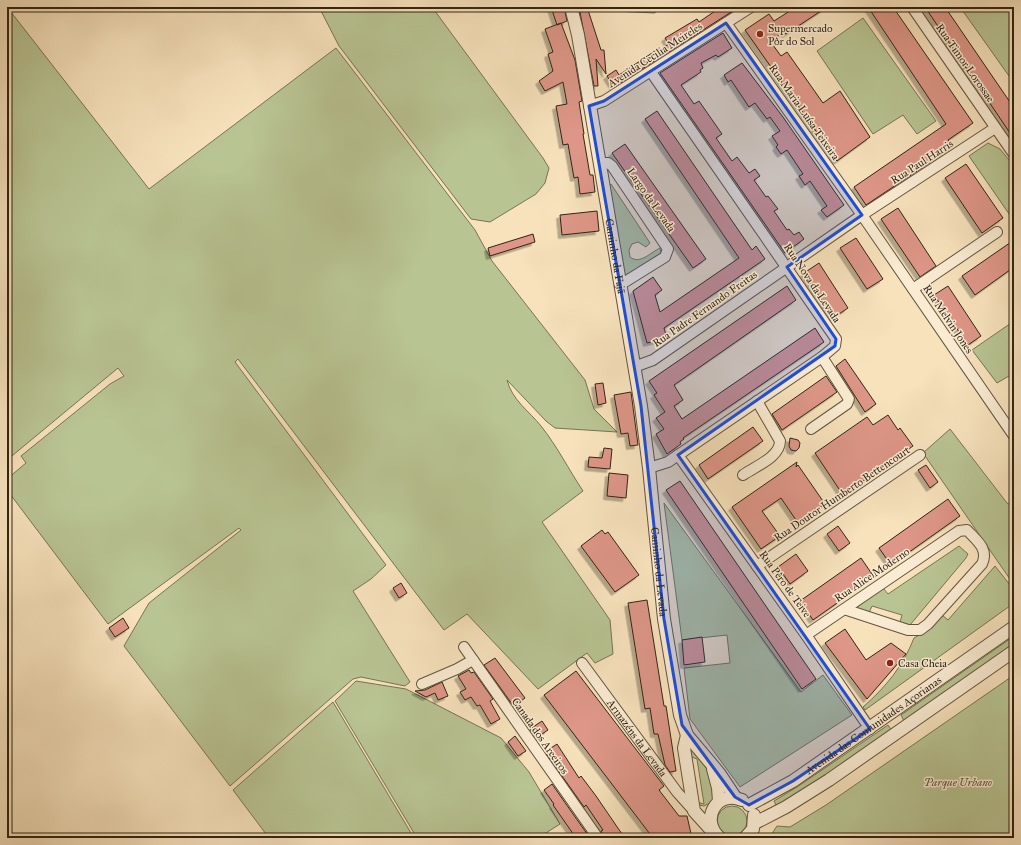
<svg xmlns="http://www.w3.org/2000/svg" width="1021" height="845" font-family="'IM FELL Great Primer',serif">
  <defs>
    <filter id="shadow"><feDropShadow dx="-3.5" dy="3.5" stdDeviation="0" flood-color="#0004"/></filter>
  </defs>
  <rect width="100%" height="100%" fill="#f7e2bc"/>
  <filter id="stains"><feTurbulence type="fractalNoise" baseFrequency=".005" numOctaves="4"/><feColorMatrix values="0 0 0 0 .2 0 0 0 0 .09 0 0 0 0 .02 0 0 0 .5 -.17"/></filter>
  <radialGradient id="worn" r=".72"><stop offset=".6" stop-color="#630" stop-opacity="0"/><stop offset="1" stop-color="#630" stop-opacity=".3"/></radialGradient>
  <path fill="#b9c493" stroke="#767454" d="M7 7 149 189 336 48 475 230 492 261 585 380 594 409 617 432 555 428 546 421 507 380C512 400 529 411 541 426 557 446 569 470 583 491L542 522 610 620 613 654 595 663 587 653 538 689 467 614 444 630 238 359 235 362 386 565 371 579 353 591 410 682 405 686 361 677 353 679 230 786 124 646 149 603 241 530 239 528 108 624 7 490V479L26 463 21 456 110 384 124 376 118 368 7 460Z
    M319 7H432L543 158 549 168 545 183 536 194 490 222 471 219 339 46Z
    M611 7H658L655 13 614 11Z
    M960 7H1014V83Z
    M863 18 936 121 917 134 903 115 873 134 817 51Z
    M988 143 1000 149 1009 160 1014 156V221L969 156Z
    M611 184 650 243 646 247 638 242 632 244 629 250 630 257C640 265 651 252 660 248L661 253 626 278 624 276 608 187Z
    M1014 321V373L997 383 972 350Z
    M950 429 1007 503 1014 507V585L923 453Z
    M664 503 801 692 823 675 852 715 740 787 690 719 684 668 730 663 727 635 682 640Z
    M959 546 968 554 966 558 910 625 900 622 902 615 872 606 869 613 856 608 883 588 888 594Z
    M995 566 1014 590V603L865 710 863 707C886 687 903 666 914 638L928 630 942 615 948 620Z
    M1014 636V646L905 723 901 715Z
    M1014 675V838H769L777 826 790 827 826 805Z
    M356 681 406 689 501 738 529 772 560 824 538 838H417L335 701Z
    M333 702 414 838H269L233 790Z
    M888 725 892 731 777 807 774 801 797 787Z
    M688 747C703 761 719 780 712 802L704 806 699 805 697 802 704 804 697 759 689 756Z
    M717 821a15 15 0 1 1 30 0a15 15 0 1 1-30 0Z"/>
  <path fill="#dd9687" stroke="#322415" filter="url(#shadow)" d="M551 7H564L567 21 557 25Z
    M579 7H587L601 50H604L606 74 596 59 598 86H594Z
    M721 7H739L614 87 607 76 616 70 619 75 655 51 656 53 669 44 665 38 697 19 699 22Z
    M796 7H827L786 34 784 32 770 41 781 56 787 52 823 103 840 91 870 137 837 161 745 30 769 14 774 21Z
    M868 7H893L973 123 948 140 953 147 866 205 854 187 946 124Z
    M925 7H945L1014 108V139Z
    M561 23 575 60 582 101 579 102 584 134H583L590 175H593L595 192 580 194 578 177 574 178 568 144 563 145 556 106 567 104 563 82 545 91 539 81 553 71 548 54 553 52 545 29Z
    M723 33 732 48 718 57 716 55 701 63 703 68 700 70 701 72 681 85 694 104 699 101 722 134 716 138 732 161 737 157 749 173 755 169 760 176 754 180 766 197 768 196 778 209 774 211 787 230 789 229 794 235 799 232 804 239 785 253 660 73Z
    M742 63 783 117 844 205 827 217 821 210 827 206 810 181 805 185 799 176 803 174 787 150 781 154 776 147 778 145 772 136 780 131 770 117 767 119 755 103 749 107 731 80 728 82 724 75Z
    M657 111 752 250 756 246 765 259 664 328 667 338 647 343 633 291 653 277 662 290 655 295 660 312 739 258 645 119Z
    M625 144 706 259 693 268 612 153Z
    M966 164 1003 218 982 233 945 178Z
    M898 208 936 266 920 277 881 219Z
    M597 211 599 231 562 235 560 215Z
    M533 234 535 242 490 256 488 248Z
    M856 238 883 279 867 289 840 248Z
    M1014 240V267L975 295 962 276Z
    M819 263 848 308 833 318 804 273Z
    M787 286 796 300 674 385 683 400 674 406 682 419 815 328 824 342 683 438 684 439 680 442 681 444 667 454 656 434 664 429 656 418 665 412 654 395 657 393 649 381Z
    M948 286 981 336 968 345 934 295Z
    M845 359 876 404 865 412 836 366Z
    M826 376 837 392 782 430 772 414Z
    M603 383 606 403 598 405 595 384Z
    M631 392 638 445 630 446 628 433 621 434 614 395Z
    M888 415 898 430 900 428 913 446 843 495 815 453 867 417 873 425Z
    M753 427 763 441 708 479 699 465Z
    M790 438 798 440 800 443 799 448 796 451 791 450 789 446Z
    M604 448 612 449 610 469 588 467 589 457 602 458Z
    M797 462 796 467 798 465 825 504 798 523 781 498 762 511 780 536 761 549 732 507Z
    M926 465 938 482 930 488 918 470Z
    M609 473 628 475 626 498 607 496Z
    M680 481 816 679 802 689 666 490Z
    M948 499 960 516 891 565 879 548Z
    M838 526 850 543 839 551 827 534Z
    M602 530 605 534 608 532 639 575 615 592 581 546Z
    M796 554 808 571 790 584 778 567Z
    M861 558 874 577 813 620 800 601Z
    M401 583 407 593 399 598 393 588Z
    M647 600 664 706H666L676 771 670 772 665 765 658 734H654L650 708 645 709 628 603Z
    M123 618 129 628 115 637 109 628Z
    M845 629 866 660 891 643 906 654 867 699 825 643Z
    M702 637 705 662 684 665 682 640Z
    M495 658 525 698 518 703 516 700 512 704 484 665Z
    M469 670 471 673 474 672 493 699 490 701 500 719 491 724 480 705 477 706 471 697 465 700 460 692 466 689 458 676Z
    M576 671 664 786 659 790 679 816H687L692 838H653L544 695Z
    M442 682 448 696 438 700 435 693 426 697 415 691 425 690Z
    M542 721 548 730 536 738 530 729Z
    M515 736 526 751 518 756 508 742Z
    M557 744 579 778 581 776 596 796 622 834 616 838H604L601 831 603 830 586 805 584 807 545 752Z
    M552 784 573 814 590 838H576L553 805 554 804 544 790Z"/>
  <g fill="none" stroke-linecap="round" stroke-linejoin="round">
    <g stroke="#63543f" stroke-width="12">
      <g id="minor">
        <path d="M912 7 1013 153"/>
        <path d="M726 23 862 215 1014 436"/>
        <path d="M589 106 604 101 751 7"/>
        <path d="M599 163H608L612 166 668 249 665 257 620 285"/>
        <path d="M913 289 997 232"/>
        <path d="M634 367 653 360 862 215 995 128"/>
        <path d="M811 429 847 404 849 399 822 357"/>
        <path d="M678 455 806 635 870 729"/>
        <path d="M649 468 668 462 822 357 835 346 836 339 651 72"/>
        <path d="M743 475C756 466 780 457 780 441L757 401"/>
        <path d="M757 566 920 455"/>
        <path d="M806 635 959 531 967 530C977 541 989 549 982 564L928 624 920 630H908L844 609"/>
        <path d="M464 647 598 838"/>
        <path id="s1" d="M582 663 677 792 694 811"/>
        <path d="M422 684 457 669 473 660"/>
      </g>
    </g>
    <g stroke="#63543f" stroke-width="14">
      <g id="tertiary">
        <path id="s2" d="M571 7 578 35 641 406 649 468 664 619 680 715 687 735 719 773 735 797"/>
        <path d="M687 735 684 748 694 811 712 831"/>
        <path d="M713 769 718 788 719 801"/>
        <path id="s3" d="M749 805 793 781 1014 627"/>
        <path d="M755 823 786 807 829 780 1014 651"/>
        <path d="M720 838C699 820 717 789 742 800"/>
        <path d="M745 838 753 829 754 815"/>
      </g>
    </g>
    <use href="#minor" stroke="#faecd3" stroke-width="10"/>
    <use href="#tertiary" stroke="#faecd3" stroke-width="12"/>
  </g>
  <path fill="#1d4ed8" fill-opacity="0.2" stroke="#1d4ed8" stroke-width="3" stroke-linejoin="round" d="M726 23 862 215 787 267 836 339 835 346 678 455 870 729 793 781 749 805 735 797 682 725 664 619 641 406 589 106 604 101Z"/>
  <g fill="#8f2418" stroke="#faecd3" stroke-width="1.5">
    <circle cx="760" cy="34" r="4"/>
    <circle cx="890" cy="663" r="4"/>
  </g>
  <g text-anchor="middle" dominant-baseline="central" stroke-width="3" stroke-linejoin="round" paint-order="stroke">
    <g font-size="11" fill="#322415" stroke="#faecd3" text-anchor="start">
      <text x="768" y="28">Supermercado<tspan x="768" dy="13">Pôr do Sol</tspan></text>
      <text x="898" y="663">Casa Cheia</text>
    </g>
    <g font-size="11" fill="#322415" stroke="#faecd3">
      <text transform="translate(655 55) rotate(-33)">Avenida Cecilia Meireles</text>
      <text transform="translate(965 63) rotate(55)">Rua Timor Lorossae</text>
      <text transform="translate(804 112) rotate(55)">Rua Maria Luísa Teixeira</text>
      <text transform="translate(922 162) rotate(-33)">Rua Paul Harris</text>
      <text transform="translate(651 200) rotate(55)">Largo da Levada</text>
      <text stroke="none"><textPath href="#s2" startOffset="253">Caminho da Fajã</textPath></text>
      <text transform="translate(812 283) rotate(56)">Rua Nova da Levada</text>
      <text transform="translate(705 309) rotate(-35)">Rua Padre Fernando Freitas</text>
      <text transform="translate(948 319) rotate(56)">Rua Melvin Jones</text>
      <text transform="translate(842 494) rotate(-34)">Rua Doutor Humberto Bettencourt</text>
      <text stroke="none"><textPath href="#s2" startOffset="572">Caminho da Levada</textPath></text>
      <text transform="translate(872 575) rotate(-34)">Rua Alice Moderno</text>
      <text transform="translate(785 584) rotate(54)">Rua Pêro de Teive</text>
      <text stroke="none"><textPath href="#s3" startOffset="148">Avenida das Comunidades Açorianas</textPath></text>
      <text transform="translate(540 736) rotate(55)">Canada dos Areeiros</text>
      <text stroke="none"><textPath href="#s1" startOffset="93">Armazéns da Levada</textPath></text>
    </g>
    <g font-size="11" font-style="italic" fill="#5a543b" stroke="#faecd3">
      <text x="958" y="782">Parque Urbano</text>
    </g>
  </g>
  <rect width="1021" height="845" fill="none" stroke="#f7e2bc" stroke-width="24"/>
  <rect x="8" y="8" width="1005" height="829" fill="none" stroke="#322415" stroke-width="2"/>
  <rect x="12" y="12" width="997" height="821" fill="none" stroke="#322415"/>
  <rect width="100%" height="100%" filter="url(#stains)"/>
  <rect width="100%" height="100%" fill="url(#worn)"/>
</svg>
